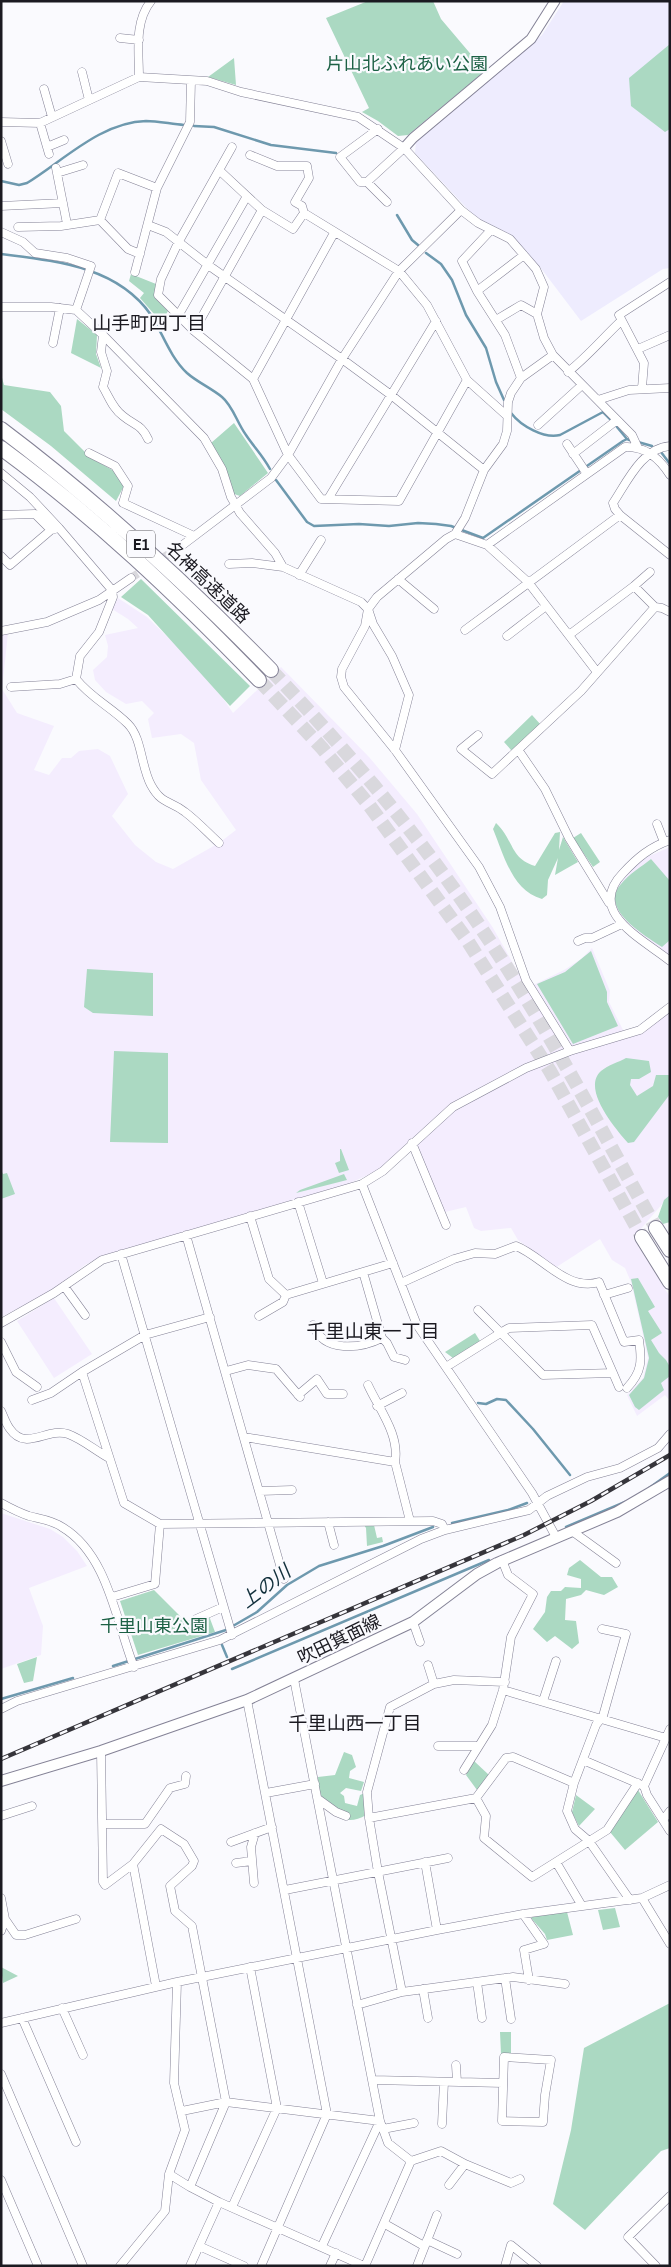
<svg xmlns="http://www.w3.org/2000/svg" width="671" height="2267" font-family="'Archivo Narrow','Noto Sans JP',sans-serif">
  <rect width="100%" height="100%" fill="#fafafe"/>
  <path fill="#eeecfe" d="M564 1H670V268L663 269 581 321 540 267 511 235 476 218 415 153 416 141 542 35Z"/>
  <path fill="#f4edfe" d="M118 598 147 617 180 649 222 697 233 713 281 667 369 757 417 814 493 928 527 988 564 970 581 959 592 948 610 991 609 1002 627 1038 670 1011V1195L633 1238 670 1297V1401L665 1395 637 1416 627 1395 643 1378 648 1358 631 1282 625 1268 612 1260 600 1239 555 1268 518 1240 511 1228 481 1231 474 1228 466 1207 445 1212 413 1137 379 1170 350 1183 100 1257 85 1265 50 1292 1 1317V634L8 633 2 689 17 713 54 726 34 770 49 775 62 758H71L79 751 98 749 110 756 128 794 112 816 135 845 156 862 173 869 219 843 236 830 201 780 194 743 181 734 152 738 148 719 154 713 142 701 126 704 106 692 95 680 93 670 107 657 108 646 105 635 138 628 128 619 112 609Z
    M670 847V957L625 923 615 908 614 895 618 883 640 860Z
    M54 1298 92 1354 54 1378 17 1321Z
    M1 1513 50 1529 63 1537 77 1551 87 1566 29 1588 43 1626 41 1655 1 1669Z"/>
  <path fill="#abd9c2" d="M368 1H433L441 19 485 71 408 135 398 136 378 121 362 112 369 108 326 18Z
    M670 44V129L665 132 631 106 629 78Z
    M234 58 236 85 208 77Z
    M131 274 156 284 154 297 168 311 160 325 154 314 140 298 144 293 129 281Z
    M77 319 97 335 96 354 101 368 71 353Z
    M1 374 4 385 50 392 61 406 64 431 91 458 114 471 124 486 116 501 51 446 1 409Z
    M234 423 268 473 240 496 234 494 228 475 211 443Z
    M141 579 250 686 230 706 148 615 121 597Z
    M532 715 541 725 517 748 511 750 504 742Z
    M496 823C514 840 510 859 535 866L555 833 560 832 559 850 563 837 578 862 555 875 558 858 548 880 547 895 542 899C512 891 504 855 493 829Z
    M581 833 600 862 593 867 573 838Z
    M651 859 670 881V940L662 947C646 936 598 909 621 884 629 874 641 867 651 859Z
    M591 951 607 992V1002L618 1026 573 1044 537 984 565 972Z
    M87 969 153 973V1016L93 1013 84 1007Z
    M114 1051 168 1053V1143L110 1142Z
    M626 1058 649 1061 651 1072 639 1079H631L630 1085 637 1096 653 1086 656 1075H670V1094L634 1142 628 1143C616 1129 581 1089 601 1071 608 1065 619 1062 626 1058Z
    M340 1149H341L349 1170 339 1173 335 1163 340 1161Z
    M1 1170 3 1174 7 1173 15 1194 1 1199Z
    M344 1174 347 1180 296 1193 300 1190Z
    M670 1195V1222L663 1224 658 1217 664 1200Z
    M638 1278 655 1307 648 1311 662 1333 651 1340 659 1353 666 1360 670 1367V1376L661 1383 664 1390 639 1410 635 1407 629 1395 644 1378 649 1358 631 1279Z
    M475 1333 480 1341 453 1358 445 1352Z
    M364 1525H374L377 1538 382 1537 383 1542 367 1546 366 1528Z
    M580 1560 601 1577H612L618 1587 604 1595 586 1590 581 1595 566 1599 565 1620 576 1621 579 1643 572 1649 555 1636 547 1642 533 1629 545 1612 547 1597 551 1591H561L565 1587 581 1588V1579L567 1575 569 1568Z
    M154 1590 184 1620H199L209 1616 215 1632 138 1655 120 1601Z
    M37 1657 33 1681 24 1683 17 1664Z
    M344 1752 352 1755 356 1767 350 1771 349 1778 364 1782 361 1791 346 1788 340 1793 344 1796 345 1803 357 1806 360 1795 365 1793 366 1815C344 1829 323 1811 314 1791L318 1777 335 1775Z
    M474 1761 489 1775 477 1790 466 1775Z
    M638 1790 658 1822 625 1850 610 1832Z
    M576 1795 595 1809 579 1826 572 1812Z
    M615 1908 620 1927 603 1930 598 1910Z
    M567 1912 573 1935 547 1940 545 1934 531 1918 534 1916Z
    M1 1968V1967L18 1976 3 1983Z
    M670 2003V2148L661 2151 585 2230 553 2204 571 2130 584 2048Z
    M500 2032H511V2054H501Z"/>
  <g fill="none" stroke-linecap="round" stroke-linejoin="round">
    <path stroke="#6e99ae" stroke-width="2.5" d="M194 126 214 127 271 145 336 153
      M1 181 19 185 27 183C63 161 101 122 146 121 158 121 171 124 184 125
      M397 215 412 240 418 245
      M426 253 441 264 452 280 466 315 486 348 496 382 504 400
      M1 254C55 261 117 266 151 315 163 334 170 357 187 373 197 382 211 388 222 397 233 406 237 423 246 435 254 447 263 456 270 469
      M511 413C521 426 544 439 560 435L603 412 610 419
      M617 427 627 439
      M638 442 652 446
      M661 452 670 464
      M276 480 307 522 314 526 359 524 389 526 418 523 436 524 451 526 483 538 623 441 627 439 632 441
      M478 1403 486 1404 497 1399 506 1400 533 1429 570 1475
      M649 1488 670 1473
      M452 1523 508 1510 527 1503
      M566 1527 625 1502
      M222 1645 227 1657
      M113 1666 226 1630 257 1612 287 1585 319 1566 383 1546 433 1527
      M232 1669 489 1560
      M1 1699 73 1678"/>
    <path stroke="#d9d8dd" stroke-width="8" stroke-dasharray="8 4" stroke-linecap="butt" d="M131 578 180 547"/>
    <path stroke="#d9d8dd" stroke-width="14" stroke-dasharray="14 7" stroke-linecap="butt" d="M271 670C349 753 419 835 483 931 547 1026 600 1128 656 1228
      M259 680 322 748 369 805 467 940 550 1071 642 1237"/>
    <g stroke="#848296" stroke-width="9">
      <path id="minor" d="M120 38 139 40
        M82 72 89 100
        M139 77C139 52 134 22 151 1
        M44 89 52 117
        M1 122 40 123 139 77 207 81 241 92 358 117 404 148 461 210 399 271 342 359 288 455 271 478 180 547
        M40 123 49 154
        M378 129 340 157 360 182H367L404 148
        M1 141 8 164
        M47 147 64 140
        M232 147 178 243 161 279 158 295 194 331 253 379 288 455 321 499 399 501 467 380
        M250 155 277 166H307L309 178 295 202 302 206 304 213
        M56 168 67 224
        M219 170 262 210 293 229 304 213 399 271 427 305 467 380 506 415
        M57 173 83 165
        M367 182 387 202
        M1 206 63 203
        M461 210 478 223 510 239 536 269 544 287 537 314 544 338 553 355 632 435 638 448
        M100 220 118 173 157 188
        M148 225 166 232 208 265 342 359 391 395 484 470
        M18 227 61 226 100 220 128 249 140 254
        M491 230 462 261 477 291 505 335 521 378
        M1 232 23 242 35 253 67 258 91 266 76 310
        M135 272 157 188 190 122 191 81
        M477 291 524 255
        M1 307H51L76 310 103 335 204 438 222 469 231 497 240 513 275 553 283 567 361 602 368 609 373 624 392 656 409 695 395 750
        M178 316 247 196
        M496 320 521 305 537 314
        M194 331 262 210
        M103 335 101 352 107 371 103 387C109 397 113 409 123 416 135 426 141 424 148 439
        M53 343 60 308
        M638 349 670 335
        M568 372C587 357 603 338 621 321
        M253 379 334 233
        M642 388 644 363 619 315 670 282
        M598 400 629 390 670 388
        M538 425 582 385
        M567 444 587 474
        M670 446C642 448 627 482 613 503L615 509 620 515 670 555
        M89 453 115 466 128 486 123 503 194 536
        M573 454 617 420
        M1 473 30 497 59 528 112 590 113 597 99 632 80 656 76 679C91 698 111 707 128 724 142 738 141 767 151 785 162 805 170 800 185 812 197 821 208 833 219 843
        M328 499 436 321
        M1 515 35 514 51 530 55 529
        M455 534 465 518 484 470 503 444 507 431 508 402 511 393 521 378 553 355
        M487 545 528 582 597 672
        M1 556 10 565 51 530
        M229 564 252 563 283 567
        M299 575 321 540
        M398 579 434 609
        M634 586 650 572
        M465 630 620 515
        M1 631 47 622 99 600 131 578
        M569 635 634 586 655 607 662 608 670 612
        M507 636 546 606
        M11 687 60 684 76 679
        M478 735 461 749 492 774 581 691 655 607
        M519 751 545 789 569 838 609 903
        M657 824 664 842
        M670 840C650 847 637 858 623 873 585 912 643 939 670 961
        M578 941 585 938H592L622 924
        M570 1051 526 980 500 907 479 867 395 750 344 687 341 677 342 669 365 626 368 609 377 597 446 539 455 534 487 545 625 447C646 446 660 459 670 475
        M412 1143 446 1225
        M362 1184 417 1325 532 1493 556 1537
        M298 1202 323 1283
        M250 1216 269 1279 286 1295 393 1263
        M186 1235 284 1579
        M121 1254 232 1635
        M401 1283 454 1259 475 1253 495 1254 516 1246C542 1256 567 1292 599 1282L624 1342 639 1340C642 1361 642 1372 627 1388
        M64 1286 85 1315
        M604 1295 628 1288
        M259 1316 283 1302 286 1295
        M210 1317 145 1335 82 1372 124 1503 160 1524 433 1521 442 1524 445 1530
        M1 1323 54 1293 102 1260 362 1184 383 1171 453 1107 526 1068 570 1051 640 1030 670 1007
        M313 1325C324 1353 360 1349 382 1338L363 1272
        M382 1338 387 1343 394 1357 405 1360
        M1 1342 16 1372 37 1387
        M446 1367 502 1332 509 1328 592 1325 613 1373 543 1375 478 1310
        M226 1371 248 1365 276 1369 300 1397
        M613 1373 619 1387
        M368 1385C379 1409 400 1435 395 1462
        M298 1395 317 1379 327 1394H343
        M32 1400 51 1393 82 1372
        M377 1406 402 1393
        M1 1411C4 1417 6 1424 10 1429 26 1452 47 1427 68 1434 82 1439 96 1451 109 1458
        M244 1437 395 1462 410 1521
        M260 1491 292 1490
        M1 1503C10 1508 20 1513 29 1516 41 1519 52 1520 62 1527 108 1554 116 1622 134 1667
        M328 1522 334 1545
        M572 1531 616 1563
        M112 1597 155 1584 160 1524
        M196 1619 223 1607
        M413 1622 420 1642
        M602 1629 626 1634 603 1716 596 1725 574 1783 567 1811 575 1829 589 1841 630 1900
        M428 1665 434 1684
        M294 1679 380 2121 388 2143 411 2161 441 2151 465 2164 511 2183 520 2179
        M503 1690 666 1738
        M247 1700 327 2114 261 2266
        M543 1701 556 1661
        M1 1709 17 1701 220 1640 421 1539 445 1530 529 1510 547 1496 587 1477 620 1468 658 1448 670 1434
        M438 1746H478
        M101 1751 103 1882 105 1885 133 1864 161 1829 184 1844 194 1861 192 1866 170 1886 175 1911 192 1926 226 2102 190 2187
        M583 1760 644 1786 647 1795 670 1831
        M464 1770 492 1725 503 1690 511 1637 533 1594 508 1575 502 1560
        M644 1786 670 1729
        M266 1793 315 1784
        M476 1798 486 1816 484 1838 532 1877 607 1830 638 1783
        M318 1799 336 1812 346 1816
        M1 1816 32 1806
        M369 1818 476 1798 506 1758 513 1757 574 1783
        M663 1820 670 1811
        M103 1824H145L170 1788 185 1784 186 1776
        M231 1842 272 1827
        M425 1862 437 1930
        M556 1862 582 1906
        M236 1863 252 1861
        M133 1864 156 1986
        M254 1883 251 1847 255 1833
        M285 1890 448 1858
        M1 1898 5 1919 16 1935H25L76 1919
        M642 1898 670 1944
        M523 1914 544 1944 524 1950 529 1980
        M1 1931 5 1919
        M505 1978 511 2019
        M477 1982 482 2018
        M423 1989 428 2018
        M402 1992 378 1872 369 1818 367 1792 390 1707 434 1684 454 1680 505 1682
        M357 2005 402 1992 513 1977 565 1984
        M62 2008 83 2055
        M22 2018 76 2142
        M1 2023 177 1982 437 1930 523 1914 642 1898 670 1885
        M504 2057 551 2060 545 2095 543 2122 502 2121Z
        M456 2065 457 2082
        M1 2074 83 2266
        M373 2080 503 2083
        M182 2111 226 2102 380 2121 322 2246
        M442 2124 444 2082
        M383 2129 414 2123
        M169 2174 190 2187 219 2202 364 2266
        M1 2180 38 2266
        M449 2185 465 2164
        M232 2207 277 2108 250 1967
        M385 2224 424 2246
        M427 2240 457 2254
        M199 2246 244 2266
        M120 2266 165 2211 169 2174 185 2130 174 2083 177 1982
        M190 2266 219 2202
        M330 2266 336 2253
        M365 2266 411 2161
        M417 2266 437 2215
        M505 2266 511 2245 537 2266
        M656 2266 628 2237 670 2196"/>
    </g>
    <g stroke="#848296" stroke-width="11">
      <path id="tertiary" d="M404 148 413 138 531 39 555 1"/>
    </g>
    <g stroke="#848296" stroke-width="12">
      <path id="secondary" d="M1 1781 101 1751 247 1700 413 1622 477 1574 497 1563 617 1512 670 1481"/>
    </g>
    <g stroke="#848296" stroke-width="16">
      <path id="motorway" d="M1 429C98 502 186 583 271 670
        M1 448C95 517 178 596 259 680
        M656 1228 670 1250
        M642 1237 670 1282"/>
    </g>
    <use href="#minor" stroke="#fff" stroke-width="8"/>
    <use href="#tertiary" stroke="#fff" stroke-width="9"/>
    <use href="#secondary" stroke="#fff" stroke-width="10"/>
    <use href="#motorway" stroke="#fff" stroke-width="14"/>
    <g stroke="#36353b" stroke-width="4.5">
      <path id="rail" d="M1 1759 524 1535 591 1501 670 1455"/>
    </g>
    <use href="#rail" stroke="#fafafe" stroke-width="2.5" stroke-dasharray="8" stroke-linecap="butt"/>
  </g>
  <g text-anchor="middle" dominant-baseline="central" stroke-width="4.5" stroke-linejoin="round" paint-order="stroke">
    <rect fill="#fafafe" stroke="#5e5d63" stroke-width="1" x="127" y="530.5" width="28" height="27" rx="4"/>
    <g font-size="16" font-weight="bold" fill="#1b1a21">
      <text x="141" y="544">E1</text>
    </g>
    <g font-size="18" fill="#1c6145" stroke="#fafafe">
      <text x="407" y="63">片山北ふれあい公園</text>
      <text x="154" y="1625">千里山東公園</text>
    </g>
    <g font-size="18" fill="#1b1a21" stroke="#fafafe">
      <text transform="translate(208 582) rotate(44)">名神高速道路</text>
      <text transform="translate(339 1639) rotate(-26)">吹田箕面線</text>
    </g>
    <g font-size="19" fill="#1b1a21" stroke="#fafafe">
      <text x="149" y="323">山手町四丁目</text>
      <text x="373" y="1331">千里山東一丁目</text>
      <text x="355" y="1723">千里山西一丁目</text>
    </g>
    <g font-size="19" font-style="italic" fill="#112f3b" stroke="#fafafe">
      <text transform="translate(265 1586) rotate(-37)">上の川</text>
    </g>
  </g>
  <rect width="671" height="2267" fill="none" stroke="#1b1a21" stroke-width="5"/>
</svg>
